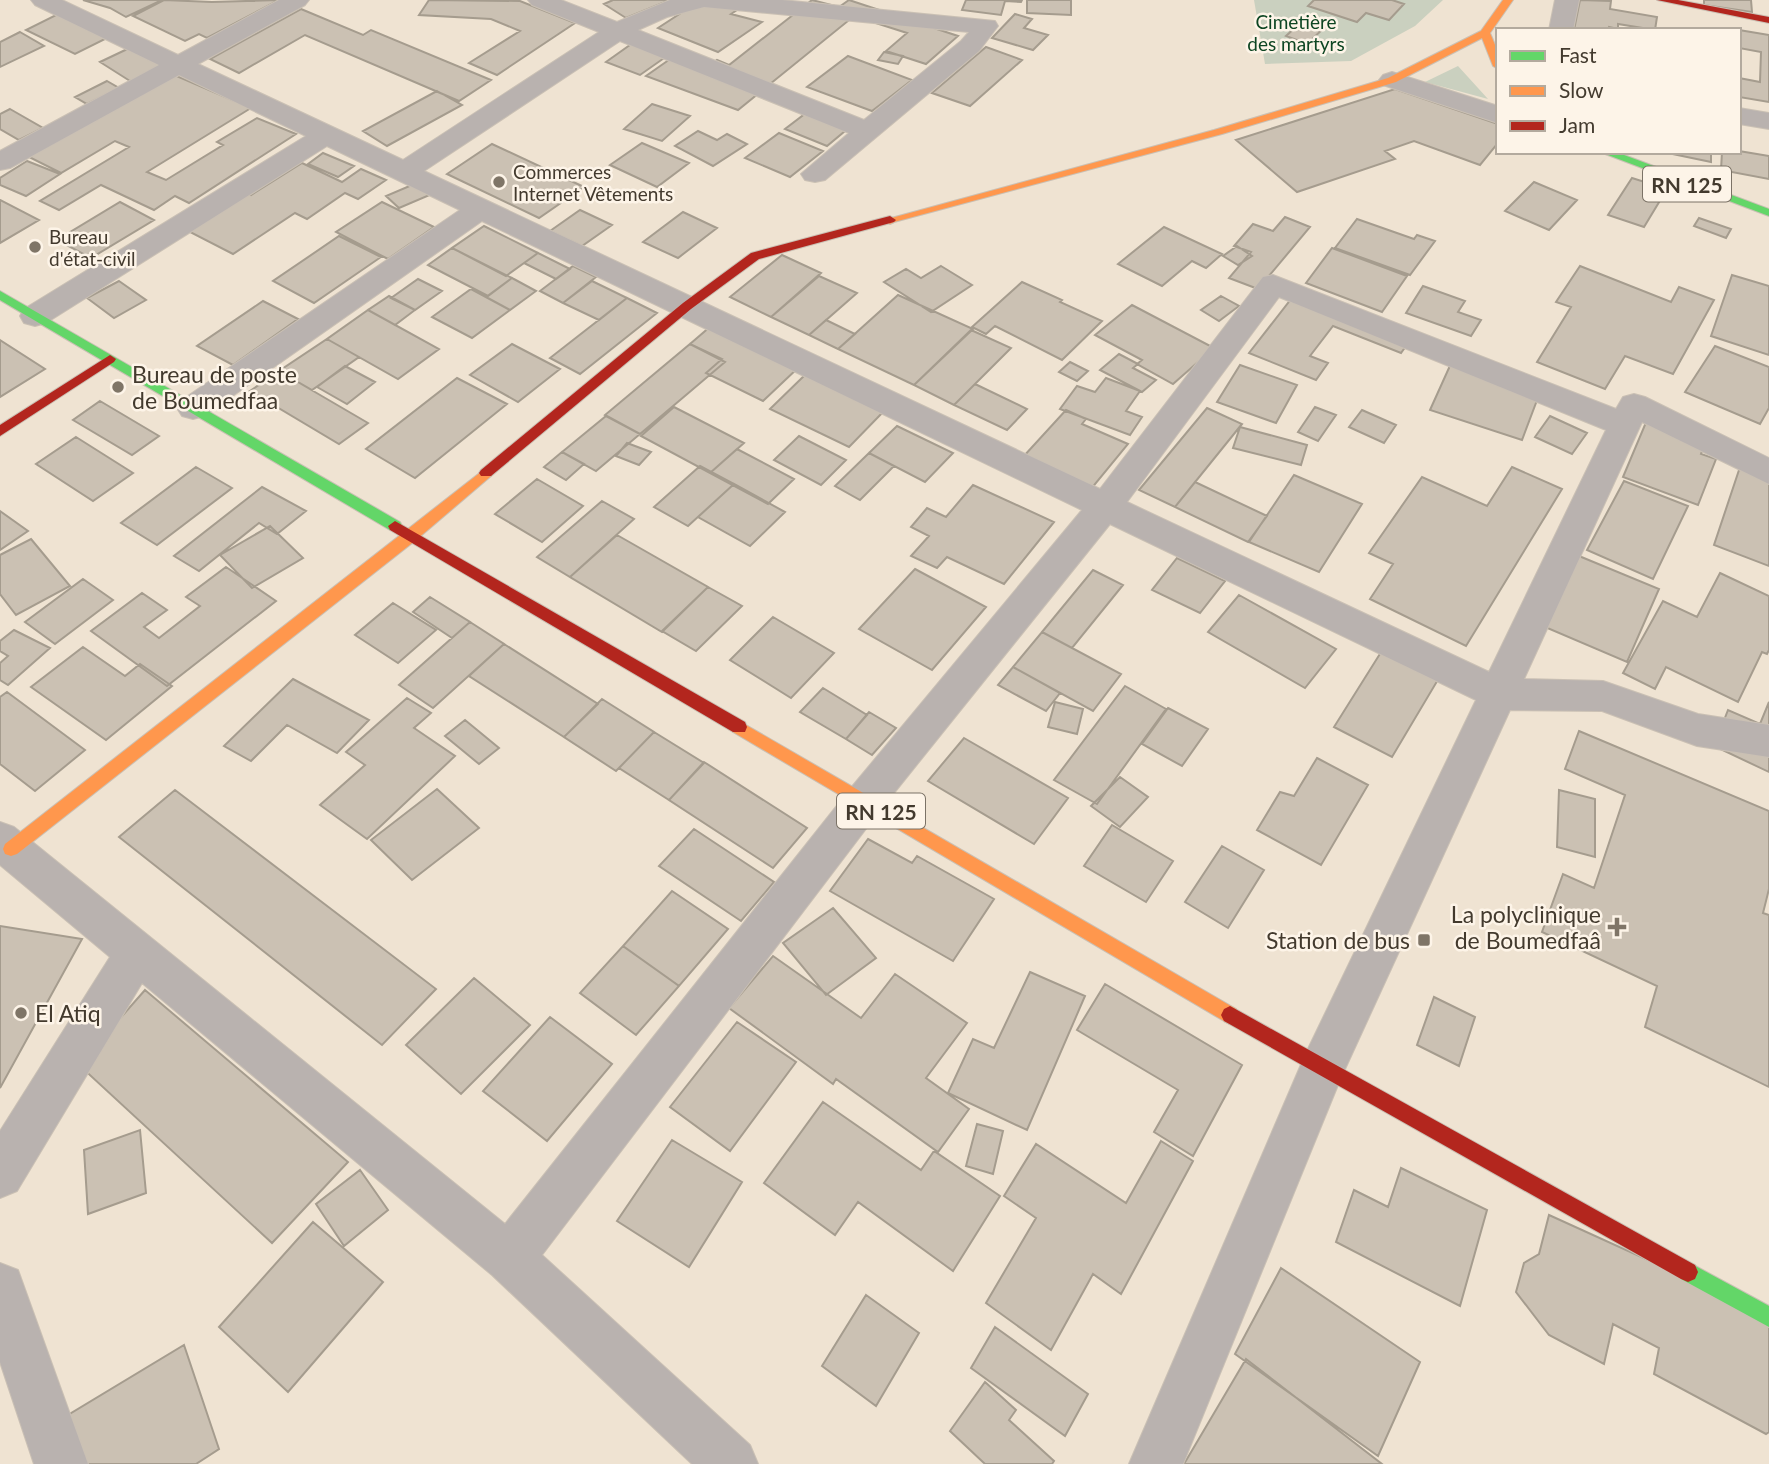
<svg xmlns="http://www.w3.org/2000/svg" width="1769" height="1464" font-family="Lato,sans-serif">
  <rect width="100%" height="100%" fill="#efe3d2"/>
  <path fill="#cad0bf" d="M1254 0H1443L1415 26 1351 61 1265 64Z
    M1458 66 1488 99 1425 82Z"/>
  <path fill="#cbc1b3" stroke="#a59c8e" stroke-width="2" d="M83 0H162L126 17 110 8Z
    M164 0 212 2 279 0 207 38 199 34 185 41 133 16Z
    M429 0 520 1 575 23 497 75 469 63 520 31 491 19 419 15Z
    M613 0H670L626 18 604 4Z
    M701 0H719L740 8 731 14 762 22 718 52 658 28Z
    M812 0 839 7 849 0 958 36 926 64 886 51 907 33 854 16 738 110 646 76 673 57 706 68 717 60 729 65Z
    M966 0H1022L1021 2 1005 1 1001 15 962 10Z
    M1027 0H1071V15L1027 13Z
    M1314 0H1392L1404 4 1389 20 1366 13 1357 22 1308 6Z
    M1580 0 1611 1 1610 9 1657 17 1655 30 1618 24V29L1609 27 1608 30H1574Z
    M1704 0H1751L1752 12 1704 5Z
    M301 9 363 35 371 30 491 80 459 101 305 35 239 73 210 59Z
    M64 11 113 35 75 54 26 30Z
    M1015 14 1032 19 1024 28 1048 35 1033 50 992 38Z
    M1306 18 1327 25 1307 44 1286 36Z
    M1739 30 1769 35V102L1739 97V78L1760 82 1761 52 1739 48Z
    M20 32 44 46 0 67V42Z
    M644 35 667 56 640 75 606 62Z
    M140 43 176 66 130 81 100 62Z
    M986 47 1022 60 970 106 932 93Z
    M884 52 903 56 898 64 878 60Z
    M848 56 912 80 872 111 807 87Z
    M172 74 251 108 147 172 166 180 223 145 217 142 257 118 296 134 189 203 175 196 154 210 101 185 59 210 40 201 129 147 115 141 61 173 29 157Z
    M107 81 119 88 87 104 75 97Z
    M1395 89 1498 124V143L1480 165 1414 141 1385 151 1395 159 1297 192 1236 140Z
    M437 91 462 105 387 146 363 131Z
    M652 104 690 116 662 141 624 129Z
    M10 109 43 128 19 140 0 129V114Z
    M810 110 851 126 827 146 785 129Z
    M698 131 717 140 727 134 747 144 713 166 675 146Z
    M779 133 823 151 790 177 745 158Z
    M642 143 689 163 657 187 610 165Z
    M492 144 584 187 539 218 447 174Z
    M1739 151 1769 156V179L1721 170 1722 152Z
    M1663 152H1711V162Z
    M323 153 354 166 338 177 308 164Z
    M27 161 60 174 26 196 0 185V178Z
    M302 163 342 182 361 169 386 180 358 199 345 193 307 219 295 213 233 254 188 231 247 193 251 195Z
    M1632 178 1667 189 1644 227 1608 215Z
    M419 182 432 194 399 208 386 196Z
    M1534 182 1577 200 1549 230 1505 211Z
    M0 200 39 220 0 243Z
    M120 202 154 220 91 258 57 240Z
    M382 202 434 227 388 259 336 232Z
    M580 210 612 225 582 246 550 231Z
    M683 212 717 228 678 258 643 242Z
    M1285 217 1310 227 1258 289 1229 278 1251 252 1234 246 1253 224 1273 231Z
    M1699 218 1731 229 1726 238 1694 226Z
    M1357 219 1414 239 1417 235 1435 241 1410 275 1335 248Z
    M484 226 538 253 506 276 452 248Z
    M1164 227 1222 254 1206 268 1192 261 1162 286 1118 264Z
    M339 236 381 257 314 303 273 281Z
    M1237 246 1252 256 1238 265 1223 256Z
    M452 248 512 278 488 296 428 265Z
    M1332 248 1407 276 1382 312 1306 283Z
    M538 253 570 269 556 279 524 263Z
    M782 255 821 273 771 317 730 297Z
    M573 266 596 277 563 303 540 291Z
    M941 266 972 285 931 312 884 282 906 269 921 278Z
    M1580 266 1671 302 1679 287 1714 300 1673 374 1625 356 1605 389 1537 362 1571 307 1556 302Z
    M1732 275 1769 286V355L1711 336Z
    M819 276 857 293 809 335 771 317Z
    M512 278 536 291 510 310 486 297Z
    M418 279 442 291 415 310 391 298Z
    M119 281 146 300 114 318 87 298Z
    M592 281 627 298 599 320 563 303Z
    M1022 282 1062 300 1060 302 1102 321 1062 360 995 326 986 334 972 327Z
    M1423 286 1465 301 1458 312 1481 320 1471 336 1406 313Z
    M471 289 510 310 472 338 432 317Z
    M1295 294 1411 339 1401 353 1333 326 1310 356 1328 363 1316 380 1249 353Z
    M898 295 973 329 914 385 838 349Z
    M389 296 415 310 395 325 368 310Z
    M1221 296 1239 306 1219 321 1201 310Z
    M627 298 657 313 580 374 550 358Z
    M263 301 298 319 233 365 197 346Z
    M1132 305 1214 348 1173 384 1137 364 1142 360 1095 335Z
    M368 310 439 349 398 379 327 339Z
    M826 320 855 334 838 349 809 335Z
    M711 326 800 366 763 401 706 373 722 359 690 344Z
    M971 330 1011 348 954 405 914 385Z
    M327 339 359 357 312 390 279 371Z
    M0 340 45 369 0 397Z
    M512 344 560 369 518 402 470 375Z
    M690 344 725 362 640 434 605 415Z
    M1715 346 1769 367V408L1760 424 1685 392Z
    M1119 354 1138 364 1133 368 1156 380 1142 392 1100 370Z
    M1453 359 1542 387 1522 440 1430 410Z
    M1070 362 1088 371 1077 381 1059 372Z
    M1240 365 1297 385 1276 423 1217 402Z
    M345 366 375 382 347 404 317 387Z
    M279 371 368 423 339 444 250 391Z
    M807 373 885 410 849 447 770 409Z
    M457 378 507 404 415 478 366 449Z
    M1106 378 1140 391 1126 411 1142 417 1130 435 1060 409 1077 386 1095 392Z
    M975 384 1027 409 1007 430 954 405Z
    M100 401 159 436 132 455 73 420Z
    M674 407 744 443 710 473 641 436Z
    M1315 407 1336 415 1318 441 1298 432Z
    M1207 408 1242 424 1175 507 1139 490Z
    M1066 410 1086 419 1082 424 1128 444 1091 489 1023 457Z
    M1362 410 1396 425 1384 443 1349 427Z
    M606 416 640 434 596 471 562 452Z
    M1550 416 1587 433 1572 454 1535 437Z
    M1647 420 1706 441 1701 454 1716 459 1698 505 1623 477Z
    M897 426 953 453 925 482 869 453Z
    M1240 427 1307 445 1301 465 1233 448Z
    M799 436 846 460 821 485 774 460Z
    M76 437 133 473 93 501 36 464Z
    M627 443 651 452 639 465 616 456Z
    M737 449 794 479 768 504 710 473Z
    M562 452 584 464 566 480 544 467Z
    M869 453 894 466 860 500 835 486Z
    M700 466 734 484 688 526 654 507Z
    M196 467 232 488 157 545 121 523Z
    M1512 467 1562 489 1466 646 1370 599 1393 564 1369 553 1422 477 1487 506Z
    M1740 467 1769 478V566L1714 545Z
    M1294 475 1362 504 1319 572 1249 542Z
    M537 479 583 506 542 542 495 514Z
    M1624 481 1688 506 1653 579 1587 550Z
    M1195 482 1267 516 1248 542 1175 507Z
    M734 484 785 512 750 546 698 517Z
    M973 485 1054 522 1004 584 947 557 937 568 911 556 929 536 911 527 927 508 946 517Z
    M262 487 306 511 277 534 259 523 199 571 174 556Z
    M602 501 634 519 570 577 537 557Z
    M0 511 28 531 0 550Z
    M270 526 303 558 252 588 220 555Z
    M617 535 708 587 662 632 570 577Z
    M31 539 70 586 16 615 0 594V555Z
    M1579 556 1659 589 1627 662 1545 627Z
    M1177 558 1225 581 1200 613 1152 590Z
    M226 567 276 601 167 686 91 631 142 593 167 610 144 627 159 638 200 606 186 597Z
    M915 569 986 607 932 670 859 629Z
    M1093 570 1123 585 1072 648 1042 632Z
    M1720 573 1769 596V650L1767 654 1762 652 1738 702 1666 667 1655 689 1623 673 1663 601 1697 617Z
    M83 579 113 600 55 644 25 622Z
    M708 587 742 606 696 651 662 631Z
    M1239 595 1336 649 1305 688 1208 632Z
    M430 597 470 622 452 638 413 612Z
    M393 603 436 630 398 663 355 635Z
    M773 617 834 653 791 698 730 660Z
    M470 622 504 644 433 708 399 685Z
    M14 630 50 648 8 685 0 680V663L8 656 0 651V641Z
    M1042 632 1121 674 1093 711 1013 667Z
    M504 644 598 704 564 737 469 676Z
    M83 647 125 676 140 664 172 686 106 740 31 687Z
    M1383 649 1439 678 1392 757 1334 727Z
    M1013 667 1060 693 1046 711 998 685Z
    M293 679 369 720 337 753 287 725 251 761 224 746Z
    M1125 686 1166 709 1097 804 1054 780Z
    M823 688 867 715 846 739 800 712Z
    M7 692 85 750 35 791 0 764V697Z
    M407 698 431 713 414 728 455 756 367 839 320 805 365 765 346 752Z
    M602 699 654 732 616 771 564 737Z
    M1055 702 1083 709 1077 734 1048 727Z
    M1769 702V772L1714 746 1728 710 1760 724Z
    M1168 708 1208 729 1182 766 1142 744Z
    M869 712 896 728 872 755 846 739Z
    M465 720 499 748 479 764 445 736Z
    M1579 731 1769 811V889L1763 913 1769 915V1087L1645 1027 1657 986 1542 932 1563 874 1594 888 1625 795 1565 769Z
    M654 732 704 763 669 800 619 768Z
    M964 738 1068 798 1034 844 928 781Z
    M1317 758 1368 785 1321 865 1257 830 1280 792 1294 796Z
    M704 762 807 828 773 868 669 800Z
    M1120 777 1148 797 1120 827 1091 806Z
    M437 789 479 828 412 880 371 840Z
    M175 790 436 989 382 1045 119 837Z
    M1559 790 1595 799V857L1557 847Z
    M1112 825 1173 861 1146 902 1084 866Z
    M694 829 774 882 741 921 659 866Z
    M868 839 912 863 917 856 994 899 953 961 830 891Z
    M1222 846 1264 870 1228 928 1185 902Z
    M672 891 728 929 679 986 623 946Z
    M833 908 876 958 826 995 783 943Z
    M0 926 82 939 0 1088Z
    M623 946 679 986 636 1035 580 993Z
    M773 956 861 1018 895 974 967 1023 926 1078 969 1109 938 1152 836 1079 833 1084 729 1008Z
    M1030 972 1085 996 1027 1130 948 1093 973 1039 994 1048Z
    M474 978 530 1025 461 1094 406 1045Z
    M1105 984 1242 1065 1193 1156 1154 1132 1178 1090 1077 1030Z
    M145 990 348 1162 272 1243 79 1065Z
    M1434 997 1475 1017 1459 1066 1417 1045Z
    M550 1017 612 1064 547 1141 483 1091Z
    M737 1022 796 1062 730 1151 670 1107Z
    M823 1102 921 1170 934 1151 1000 1196 953 1271 858 1202 835 1235 764 1183Z
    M977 1124 1003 1131 993 1174 966 1166Z
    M140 1130 146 1193 88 1214 84 1150Z
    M672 1140 742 1182 689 1267 617 1221Z
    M1161 1141 1193 1161 1121 1294 1093 1274 1051 1350 986 1303 1036 1218 1004 1196 1036 1144 1126 1203Z
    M1401 1168 1487 1210 1460 1306 1336 1242 1354 1190 1388 1207Z
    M360 1170 388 1210 344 1246 316 1204Z
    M1549 1215 1769 1315V1432L1766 1434 1654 1374 1659 1348 1613 1324 1604 1364 1549 1335 1516 1292 1524 1263 1539 1254Z
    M313 1222 383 1282 288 1392 219 1327Z
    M1281 1268 1420 1362 1378 1456 1235 1354Z
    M866 1295 919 1333 876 1406 822 1366Z
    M995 1327 1088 1394 1065 1436 971 1368Z
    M184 1345 219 1449 196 1464H82L68 1415Z
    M1246 1359 1382 1464H1184Z
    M985 1382 1016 1410 1009 1420 1054 1461 1052 1464H985L950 1431Z"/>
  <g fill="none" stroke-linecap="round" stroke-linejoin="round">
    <g stroke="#cac0b4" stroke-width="2">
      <path id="street" d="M31 0H62L178 55 279 0H309L305 5 198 64 403 160 599 32 532 5 528 0H561L617 22 670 0H782L995 21 998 26 979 51 825 180 815 182 805 180 801 174 849 133 620 41 424 171 1100 489 1263 277 1273 275 1616 409 1623 397 1634 394 1645 397 1769 458V484L1642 422 1524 679 1603 681 1698 714 1769 725V757L1697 746 1602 711 1510 710 1340 1080 1183 1464H1129L1306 1053 1476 700 1110 524 878 813 542 1255 750 1445 758 1464H692L492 1275 142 983 17 1191 0 1198V1131L110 957 0 865V822L14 827 505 1224 850 789 1082 510 482 221 204 416 193 419 182 416 177 408 182 400 460 210 327 146 46 323 35 326 24 323 20 316 24 309 306 136 179 75 10 168 0 170V151L159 65 35 5ZM704 7 969 32 961 41 864 120 638 30 667 17ZM1279 297 1606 430 1489 672 1127 502Z
        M1555 0H1579L1573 30H1549Z
        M1392 72 1498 106V123L1383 85 1379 80 1383 75Z
        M1739 108 1769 113V129L1739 124Z
        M0 1263 18 1270 88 1464H34L0 1362Z"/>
    </g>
    <g stroke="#cac0b4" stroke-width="2">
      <path id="fast" d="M1600 152H1616L1769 209V216Z
        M0 291 400 522 402 526 400 530H390L0 300Z
        M1688 1262 1769 1306V1327L1681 1279 1678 1272 1681 1265Z"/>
    </g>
    <g stroke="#cac0b4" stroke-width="2">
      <path id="slow" d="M1503 0H1513L1490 33 1498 52V69L1493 66 1482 38 1396 82 1222 134 894 222 890 224 884 220 1214 130 1388 78 1481 31Z
        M486 468 493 473 491 476 416 540 17 854 11 856 5 854 3 849 5 844Z
        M739 721 1236 1009 1239 1015 1236 1021 1230 1024 1224 1021 733 732 731 727 733 722Z"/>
    </g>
    <g stroke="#cac0b4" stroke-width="2">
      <path id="jam" d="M1657 0H1678L1769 17V23Z
        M890 216 896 220 894 222 759 259 691 309 491 476H481L479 473 481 470 683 303 751 253Z
        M110 355 116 359 114 362 0 436V425Z
        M395 521 745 722 747 727 745 732H733L390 530 388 526Z
        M1230 1006 1695 1265 1698 1272 1695 1279 1688 1282 1681 1279 1224 1021 1221 1015 1224 1009Z"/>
    </g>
    <use href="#street" fill="#b9b2af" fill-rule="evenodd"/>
    <use href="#fast" fill="#63d668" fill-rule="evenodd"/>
    <use href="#slow" fill="#ff974d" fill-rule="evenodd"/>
    <use href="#jam" fill="#b3261e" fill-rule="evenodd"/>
  </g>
  <g fill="#7f7567" stroke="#fdf4e8" stroke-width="2.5">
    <circle cx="499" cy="182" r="7"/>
    <circle cx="35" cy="247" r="7"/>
    <circle cx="118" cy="387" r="7"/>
    <path d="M1613.5 916.5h7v7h7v7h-7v7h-7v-7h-7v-7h7z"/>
    <rect x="1417" y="933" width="14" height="14" rx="3.5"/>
    <circle cx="21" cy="1013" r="7"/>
  </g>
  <g text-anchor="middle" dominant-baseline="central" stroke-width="5" stroke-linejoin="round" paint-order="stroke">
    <g font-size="19" fill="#0d4522" stroke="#fdf4e8">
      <text x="1296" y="21">Cimetière<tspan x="1296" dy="22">des martyrs</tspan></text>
    </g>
    <g font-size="19" fill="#433a2e" stroke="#fdf4e8" text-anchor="start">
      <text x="513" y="171">Commerces<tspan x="513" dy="22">Internet Vêtements</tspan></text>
      <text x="49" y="236">Bureau<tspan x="49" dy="22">d'état-civil</tspan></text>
    </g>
    <g fill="#fdf4e8" stroke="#7b7266" stroke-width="2">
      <rect x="1643" y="166.5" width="88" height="35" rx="5"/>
      <rect x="837" y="793.5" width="88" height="35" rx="5"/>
    </g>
    <g font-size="21" font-weight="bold" fill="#433a2e">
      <text x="1687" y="184">RN 125</text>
      <text x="881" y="811">RN 125</text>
    </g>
    <g font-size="23" fill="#433a2e" stroke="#fdf4e8" text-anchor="start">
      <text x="132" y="374">Bureau de poste<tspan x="132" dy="26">de Boumedfaa</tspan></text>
      <text x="1601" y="914" text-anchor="end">La polyclinique<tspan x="1601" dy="26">de Boumedfaâ</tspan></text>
      <text x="1410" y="940" text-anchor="end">Station de bus</text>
      <text x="35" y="1013">El Atiq</text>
    </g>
  </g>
  <rect x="1496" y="28" width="245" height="126" fill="#fdf4e8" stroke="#b3aa9e" stroke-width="2"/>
  <rect x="1510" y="51" width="35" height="10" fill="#63d668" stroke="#b3aa9e" stroke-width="2"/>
  <text x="1559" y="63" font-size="21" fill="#433a2e">Fast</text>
  <rect x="1510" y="86" width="35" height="10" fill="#ff974d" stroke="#b3aa9e" stroke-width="2"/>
  <text x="1559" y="98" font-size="21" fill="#433a2e">Slow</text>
  <rect x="1510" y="121" width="35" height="10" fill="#b3261e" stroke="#b3aa9e" stroke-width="2"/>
  <text x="1559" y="133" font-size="21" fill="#433a2e">Jam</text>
</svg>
